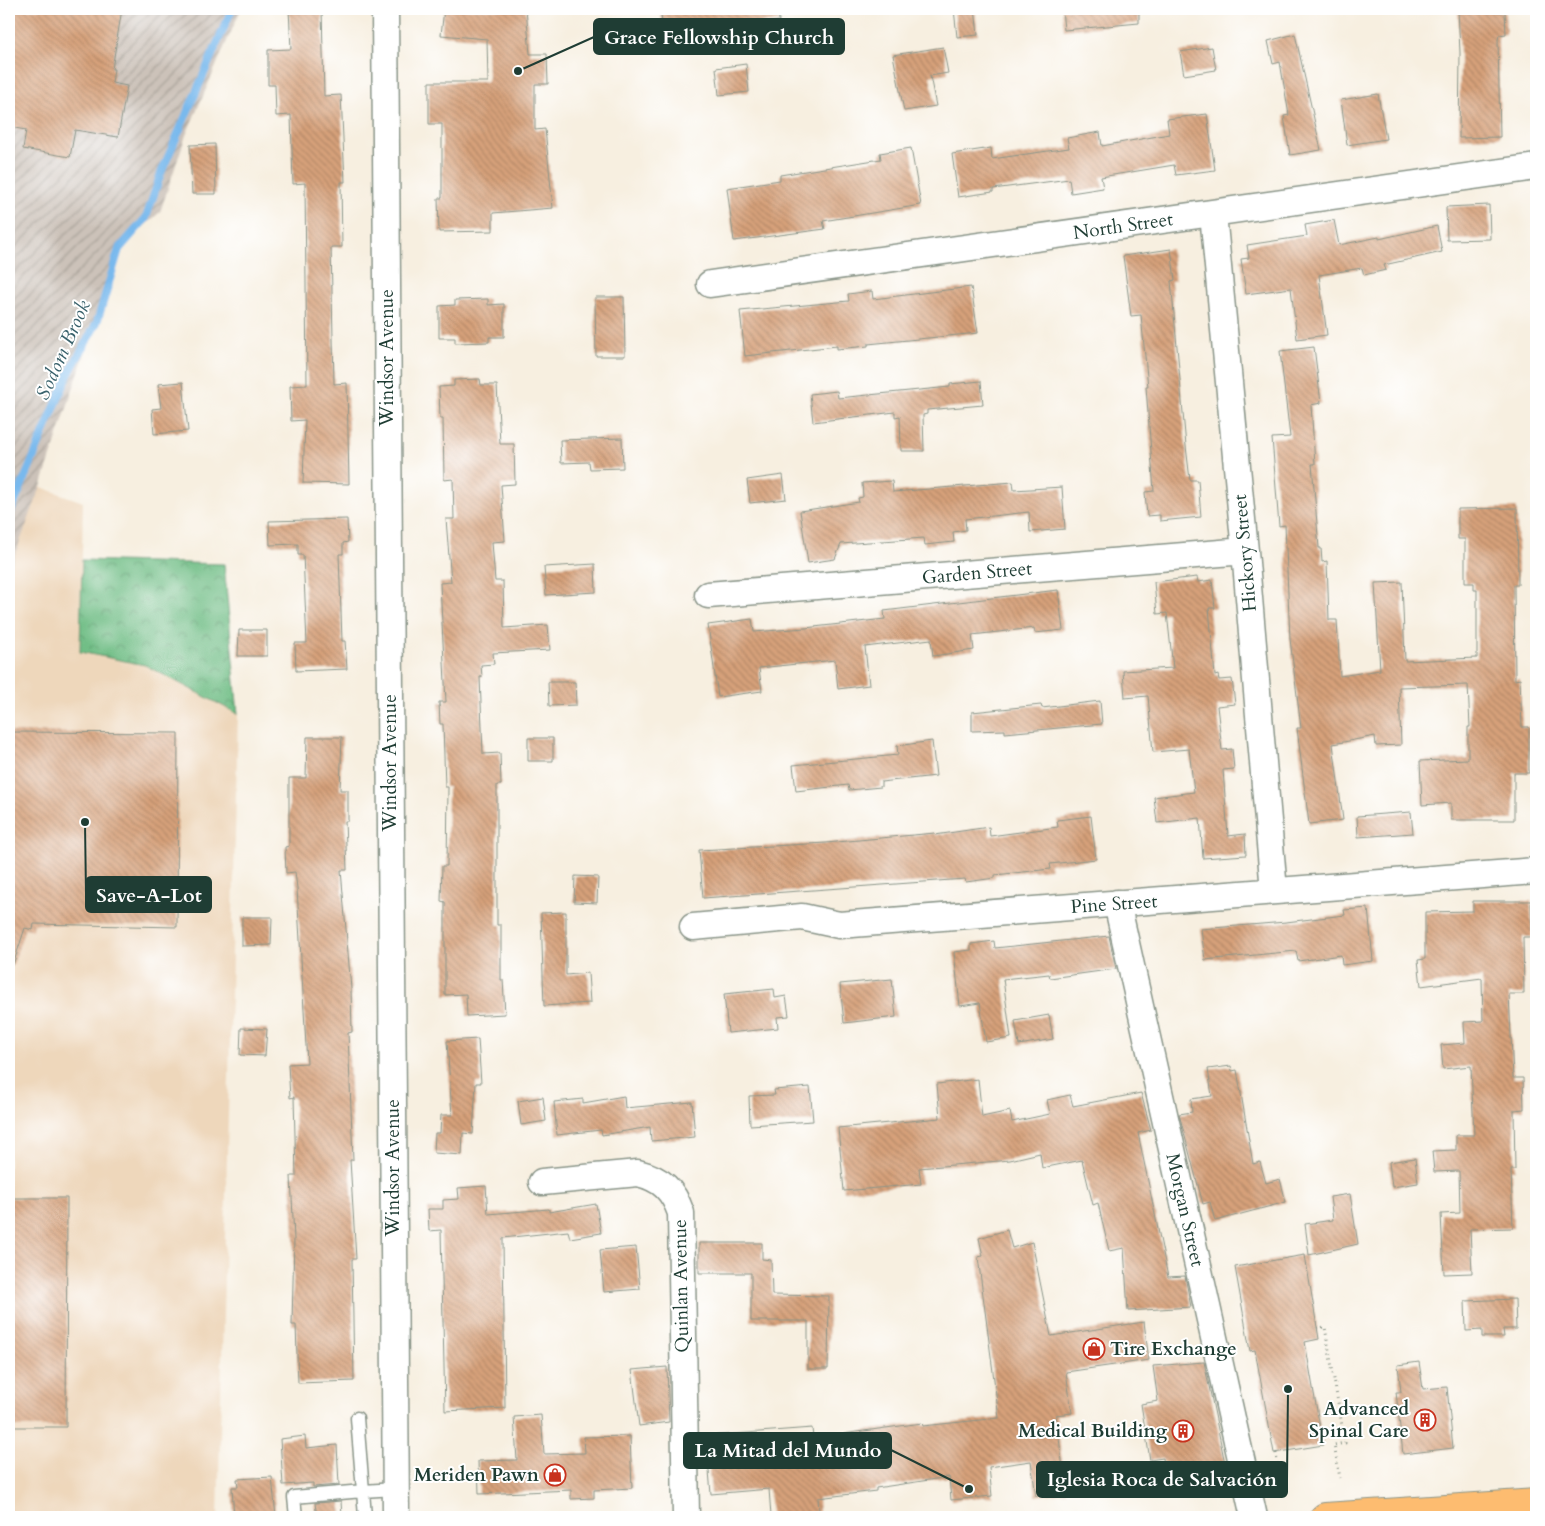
<svg xmlns="http://www.w3.org/2000/svg" width="1545" height="1526" font-family="Cardo,serif">
  <defs>
    <pattern id="industrial-furrows" width="10" height="10" patternUnits="userSpaceOnUse" patternTransform="scale(1.25)"><rect width="10" height="10" fill="#ccc2b9"/><path d="M-1 1l2-2M0 10L10 0M9 11l2-2" fill="none" stroke="#a59f97"/></pattern>
    <pattern id="forest-crowns" width="20" height="18" patternUnits="userSpaceOnUse" patternTransform="scale(1.25)"><rect width="20" height="18" fill="#71be86"/><path d="M2 6a3 3 0 1 1 6 0M12 15a3 3 0 1 1 6 0" fill="none" stroke="#5c9c6e"/></pattern>
    <pattern id="building-back-hatch" width="6" height="6" patternUnits="userSpaceOnUse" patternTransform="scale(1.25)"><rect width="6" height="6" fill="#d7a17a"/><path d="M-1 5l2 2M0 0l6 6M5-1l2 2" fill="none" stroke="#ae8465"/></pattern>
  </defs>
  <rect width="100%" height="100%" fill="#fff"/>
  <filter id="ink" filterUnits="userSpaceOnUse"><feTurbulence type="fractalNoise" baseFrequency=".02" numOctaves="2"/><feDisplacementMap in="SourceGraphic" scale="10" xChannelSelector="R" yChannelSelector="G"/><feConvolveMatrix kernelMatrix="1 2 1 2 8 2 1 2 1" color-interpolation-filters="sRGB"/></filter>
  <filter id="wash" filterUnits="userSpaceOnUse"><feTurbulence type="fractalNoise" baseFrequency=".0096" numOctaves="4" result="noise"/><feDisplacementMap in="SourceGraphic" scale="20" xChannelSelector="R" yChannelSelector="G"/><feGaussianBlur stdDeviation="1.12" result="paint"/><feColorMatrix in="noise" values="0 0 0 0 0 0 0 0 0 0 0 0 0 0 0 0 0 1.4 0 .05"/><feComposite in="paint" operator="in"/></filter>
  <g filter="url(#wash)">
    <rect width="100%" height="100%" fill="#f7efe0"/>
    <path fill="#eed7bb" d="M41 487 83 502 80 652 145 665 238 714 218 1517H9V554Z"/>
    <path fill="url(#industrial-furrows)" d="M9 9H241L186 135 160 212 119 249 41 487 9 570Z"/>
    <path fill="url(#forest-crowns)" stroke="#487e5d" d="M82 560 224 564 238 714 145 665 80 652Z"/>
    <g fill="none" stroke-linecap="round" stroke-linejoin="round">
      <path stroke="#79b9ed" stroke-width="8" d="M9 516 68 375 97 322 119 249 146 218 161 173 232 9"/>
    </g>
    <g id="blocks">
      <path fill="url(#building-back-hatch)" d="M9 9H122L112 69H114L112 83 127 86 118 137 75 130 70 157 23 149 26 130 9 127Z
        M289 9H322L324 96 341 95 345 182H341L342 247H331L334 384 347 383 349 484 303 483 305 420 291 421 290 386 307 385 305 183 293 184 291 115 276 116 275 85H268V50L291 49Z
        M444 9H526L530 54H547L548 84H535V130L545 129 553 208 493 213V231L439 232 438 198H442V124H429V82H488L487 39 441 35Z
        M660 9H778L779 21 664 36Z
        M954 9H975L978 35 957 37Z
        M1062 9H1139V23L1064 30Z
        M1458 9H1497V12H1505L1506 34 1499 35 1498 40 1500 137 1459 138 1460 53Z
        M1295 34 1321 150 1290 155 1284 116 1289 115 1280 62 1273 64 1268 41Z
        M943 47 948 73 930 76 936 106 904 111 893 55Z
        M1212 47 1216 70 1184 75 1180 52Z
        M746 64 749 92 719 95 716 68Z
        M1378 94 1386 139 1347 145 1341 100Z
        M1207 114 1215 170 1176 175 1174 165 1101 177 1103 188 1071 193 1069 179 993 189V192L958 197 952 154 991 148 992 159 1069 148 1067 138 1100 132 1102 146 1169 134 1167 119Z
        M215 144 216 194H192L190 145Z
        M911 148 921 205 823 221 825 229 734 241 727 188 780 180V175L881 159 880 153Z
        M1489 205 1490 239 1447 240 1446 207Z
        M1334 220 1339 245 1379 237V239L1437 226 1442 252 1384 265 1386 270 1364 275 1362 268 1319 275 1327 335 1297 339 1291 288 1246 294 1241 259 1249 258 1247 245 1307 236 1305 225Z
        M1171 249 1175 280 1171 281 1186 446 1190 480H1198L1201 517 1160 521V515L1147 516 1145 492 1154 491 1146 387H1148L1141 315 1131 316 1123 256Z
        M971 287 978 333 868 344V346L837 349V346L745 356 740 311 849 301 848 294 872 291 873 299Z
        M595 297H624L625 356H596Z
        M488 299V305L504 304V337H489V342L455 343V338H439V306L455 305V300Z
        M1314 347 1321 403 1311 405 1315 464H1312L1319 548H1321L1322 562 1327 561 1329 620H1337L1340 676 1380 670 1375 583 1402 582 1405 661 1477 658V590H1474V583H1465V539H1458V509L1517 508 1518 585H1514L1515 680 1520 679 1522 727H1529V773H1514V820H1451V803L1422 805 1420 761 1468 759V727H1470L1468 685 1399 687 1401 745 1376 746 1375 736 1333 744 1343 820 1309 824 1297 728H1301L1290 639 1285 525 1279 526 1272 438 1290 437 1280 351Z
        M480 379 481 385H497L500 444H514L515 484 501 485 505 541 492 542 495 581H503L504 628 548 625 550 650 493 653 494 664 481 665 482 677H480L483 754 500 753 501 785H497V925H501V980H503L505 1014 467 1016 466 994 445 995V902L441 901 442 866H447L448 787H445L443 724H440L439 702H446L440 583 451 582 446 519H454L453 479 444 480 443 418H440L439 387 454 386V380Z
        M981 381 983 405 927 410V414L923 415 924 451H901L900 416 895 417V412L813 422 810 394 837 391 838 398 950 387V384Z
        M183 382 188 431 154 434 152 409 161 408 158 384Z
        M622 438 623 468 590 469 589 462 561 463 560 440Z
        M783 475 786 499 750 503 747 480Z
        M892 481 893 492 1013 482 1014 490 1062 487 1065 529 1030 532 1029 512 965 519 966 530 953 532 954 542 925 545 924 538 841 544 835 559 808 563 800 511 859 502 858 498 863 497 862 483Z
        M347 519 348 542 343 543V554H339L342 641H345L347 669 296 671 295 643H307L303 555H298V544L270 545 269 521Z
        M595 564 596 592 546 595 544 567Z
        M1197 577 1198 582 1212 580 1215 608H1209L1215 676 1218 675 1219 680 1232 679 1235 704 1217 706 1222 750 1232 749 1234 769 1223 770 1228 836 1245 834 1246 855 1203 858 1200 818 1157 823 1154 797 1194 792 1189 749 1153 752 1148 696 1125 698 1123 671 1173 668 1167 613 1157 614 1154 582Z
        M1058 590 1063 630 1035 633 1034 628 972 635 974 650 933 656 931 639 865 647 869 685 838 689 835 660 759 668 762 691 718 697 708 625 752 619 754 632 805 628 885 619 884 611Z
        M239 630H267V656H238Z
        M548 682H575L576 705 549 706Z
        M1100 701 1102 724 1005 733V730L972 731V712L1041 705 1042 708Z
        M9 732 178 733 177 927 34 924 33 930 25 928 13 965 9 964Z
        M307 737H342L340 790H348V821H345L347 870H341L351 989 352 1032 348 1033 353 1160H350L356 1259H352L354 1381 298 1383 296 1325H292L294 1239 291 1176H296L294 1097 290 1098 288 1064 307 1063 297 888 295 872 286 873 285 847 289 846V778H306Z
        M528 738H553V761H528Z
        M932 741 936 776 881 782V787L849 790 848 785 796 791 793 765 898 755 897 746Z
        M1411 812 1413 833 1358 837 1357 816Z
        M1091 816 1096 859 1050 864 1051 869 995 875V878L966 882 965 879 703 898 699 850 826 843 935 833V835L989 827 990 836 1058 827 1057 820Z
        M575 876 598 877 597 903 574 902Z
        M1473 901H1531L1532 937H1523L1524 994H1509L1513 1078H1523L1524 1109 1514 1110 1515 1170H1511L1513 1228 1470 1229 1472 1273 1444 1274 1441 1214 1460 1213 1459 1171 1434 1172 1432 1151 1456 1150V1135H1474L1471 1066 1443 1069 1441 1045 1465 1043 1464 1022 1483 1021 1482 978 1421 986 1418 960 1425 959V912L1473 911Z
        M1368 908 1373 961 1342 965 1341 955 1298 961 1296 951 1205 960 1201 929 1286 922 1345 915 1344 910Z
        M566 912V975L588 973 590 1003 544 1006 541 913Z
        M242 917H272L271 945 242 946Z
        M1109 936 1116 969 1050 978 1049 974 1003 979 1011 1038 986 1042 980 1003 960 1006 954 952 971 950V944L994 941 995 948Z
        M892 979 896 1017 844 1023 840 984Z
        M774 989 775 998 786 996 789 1016 777 1017 778 1028 728 1033 724 994Z
        M1049 1015 1053 1039 1019 1045 1015 1021Z
        M241 1028 267 1029 265 1056 240 1055Z
        M478 1039 481 1083H476L473 1134 463 1133 462 1155 434 1153 435 1133H440L441 1115H452L447 1041Z
        M1231 1066 1232 1071 1237 1070 1253 1164 1260 1162 1266 1183 1280 1179 1286 1202 1215 1221 1210 1202 1203 1204 1179 1114 1192 1112 1191 1099 1212 1096 1208 1069Z
        M978 1079 982 1117 1010 1111 1012 1122 1050 1114 1047 1100 1070 1095 1073 1106 1141 1093 1151 1130 1138 1133 1168 1277 1185 1276 1191 1307 1128 1311 1124 1248 1109 1251 1098 1203 1093 1205 1082 1160 1042 1168 1040 1153 1010 1160 919 1168 921 1184 844 1191 838 1128 940 1118 937 1084Z
        M810 1087 813 1121 750 1125 749 1096 775 1095 774 1090Z
        M624 1096 625 1108 692 1102 695 1137 651 1141 650 1127 602 1135 601 1130 557 1135 554 1102 583 1099V1103Z
        M543 1097 546 1121 521 1125 518 1101Z
        M1415 1158 1418 1183 1392 1187 1389 1162Z
        M486 1186 488 1214 549 1209V1212L596 1204 601 1233 570 1238 568 1231 503 1238 505 1408 445 1411 441 1230 429 1231 428 1209H443V1200L459 1199 458 1188Z
        M1350 1194 1358 1244 1309 1255 1305 1224 1333 1220 1330 1197Z
        M9 1198H67L66 1427H9Z
        M1007 1230 1012 1248 1032 1242 1051 1336 1144 1322 1149 1360 1066 1372 1072 1413 1056 1415 1066 1492 1036 1496 1031 1461 989 1467 992 1496 951 1500 949 1477 876 1488V1491L818 1498 819 1512 771 1516 769 1489 711 1494 706 1436 812 1428 813 1438 922 1423 923 1426 999 1418 978 1257 983 1256 979 1238Z
        M699 1243H762V1259L771 1260 772 1295 829 1296 828 1369H808V1321H751V1273H699Z
        M636 1247 640 1289 604 1292 600 1250Z
        M1305 1255 1319 1339 1305 1342 1323 1445 1274 1453 1255 1350 1250 1351 1235 1267Z
        M1515 1299 1516 1329H1503L1504 1337H1482V1330L1466 1331 1465 1301Z
        M1204 1362 1228 1478 1167 1488 1163 1458 1150 1460 1141 1404 1158 1401 1153 1366Z
        M1419 1362 1423 1389 1447 1387 1453 1448 1403 1454 1396 1392H1401L1398 1365Z
        M667 1367 669 1422 639 1426 632 1370Z
        M541 1415 544 1454 585 1453 584 1437 630 1436 632 1488 594 1490V1498L571 1499V1490L479 1494 478 1461 517 1460 514 1417Z
        M305 1436 306 1448 337 1445 339 1485 313 1487V1483L283 1485 280 1439Z
        M272 1477 276 1517H234L232 1487H238L237 1479Z
        M341 1501 342 1517H317L315 1503Z"/>
    </g>
  </g>
  <g filter="url(#ink)">
    <use href="#blocks" fill-opacity="0" stroke="#8b968a" stroke-width="1"/>
    <g fill="none" stroke-linecap="round" stroke-linejoin="round">
      <g stroke="#8b968a" stroke-width="15">
        <path id="service" d="M357 1418 363 1491 395 1489
          M296 1517 294 1497 363 1491 365 1517"/>
      </g>
      <g stroke="#8b968a" stroke-width="29">
        <path id="minor" d="M385 9 396 1517
          M1213 214 1245 551 1274 891
          M710 284 1536 167
          M708 595 1245 551
          M1117 903 1254 1517
          M693 927 802 917 839 925 1536 871
          M542 1182 638 1173C662 1179 673 1190 681 1213L686 1517"/>
      </g>
      <g stroke="#8b968a" stroke-width="30">
        <path id="primary" d="M1325 1517 1536 1503"/>
      </g>
      <path stroke="#8b968a" stroke-width="3" stroke-dasharray="1 4" stroke-linecap="butt" d="M1317 1328 1325 1327 1345 1443 1334 1445 1340 1478
        M1276 1453 1280 1482"/>
      <use href="#service" stroke="#fff" stroke-width="12"/>
      <use href="#minor" stroke="#fff" stroke-width="26"/>
      <use href="#primary" stroke="#fdbc6f" stroke-width="28"/>
    </g>
  </g>
  <defs>
    <g id="shop-ring" transform="scale(1.125)"><circle r="9.5" fill="#fff" stroke="#c8321e" stroke-width="1.5"/><path d="M-5-2.5h2.3a2.7 3.5 0 0 1 5.4 0H5L5.5 6h-11ZM-1.5-2.5h3a1.5 2.3 0 0 0-3 0Z" fill="#c8321e"/></g>
    <g id="building-ring" transform="scale(1.125)"><circle r="9.5" fill="#fff" stroke="#c8321e" stroke-width="1.5"/><path d="M-4-6H4V6H1V3H-1V6H-4ZM-2.5-4.3h1.7v1.8h-1.7ZM.8-4.3h1.7v1.8H.8ZM-2.5-1h1.7V.8h-1.7ZM.8-1h1.7V.8H.8Z" fill="#c8321e"/></g>
  </defs>
  <g fill-rule="evenodd">
    <use href="#shop-ring" x="1094" y="1349"/>
    <use href="#building-ring" x="1425" y="1420"/>
    <use href="#building-ring" x="1183" y="1431"/>
    <use href="#shop-ring" x="555" y="1475"/>
  </g>
  <g text-anchor="middle" dominant-baseline="central" stroke-width="4" stroke-linejoin="round" paint-order="stroke">
    <g font-size="19" fill="#1f3d34" stroke="#fff">
      <text transform="translate(1123 226) rotate(-8)">North Street</text>
      <text transform="translate(387 358) rotate(-90)">Windsor Avenue</text>
      <text transform="translate(1245 553) rotate(-95)">Hickory Street</text>
      <text transform="translate(977 573) rotate(-5)">Garden Street</text>
      <text transform="translate(390 763) rotate(-90)">Windsor Avenue</text>
      <text transform="translate(1114 904) rotate(-4)">Pine Street</text>
      <text transform="translate(393 1168) rotate(-90)">Windsor Avenue</text>
      <text transform="translate(1185 1210) rotate(77)">Morgan Street</text>
      <text transform="translate(681 1286) rotate(-91)">Quinlan Avenue</text>
    </g>
    <g font-size="19" font-weight="bold" fill="#1f3d34" stroke="#fff" text-anchor="end">
      <text x="1110" y="1349" text-anchor="start">Tire Exchange</text>
      <text x="1409" y="1409">Advanced<tspan x="1409" dy="22">Spinal Care</tspan></text>
      <text x="1167" y="1431">Medical Building</text>
      <text x="539" y="1475">Meriden Pawn</text>
    </g>
    <g font-size="20" font-style="italic" fill="#3a626c" stroke="#fff">
      <text transform="translate(63 350) rotate(-66)">Sodom Brook</text>
    </g>
  </g>
  <path fill="none" stroke="#1f3d34" stroke-width="2" d="M518 71L594 37M85 822L86 895M969 1489L891 1450M1288 1389L1287 1479"/>
  <g fill="#1f3d34" stroke="#fff" stroke-width="2">
    <circle cx="518" cy="71" r="5"/>
    <circle cx="85" cy="822" r="5"/>
    <circle cx="969" cy="1489" r="5"/>
    <circle cx="1288" cy="1389" r="5"/>
  </g>
  <g fill="#1f3d34" stroke="#1f3d34" stroke-width="2">
    <rect x="594" y="19" width="250" height="35" rx="5"/>
    <rect x="86" y="877" width="125" height="35" rx="5"/>
    <rect x="684" y="1433" width="207" height="35" rx="5"/>
    <rect x="1037" y="1462" width="250" height="35" rx="5"/>
  </g>
  <g font-size="20" text-anchor="middle" font-weight="bold" fill="#fff">
    <text x="719" y="44">Grace Fellowship Church</text>
    <text x="149" y="902">Save-A-Lot</text>
    <text x="788" y="1457">La Mitad del Mundo</text>
    <text x="1162" y="1486">Iglesia Roca de Salvación</text>
  </g>
  <rect width="1545" height="1526" fill="none" stroke="#fff" stroke-width="30"/>
</svg>
